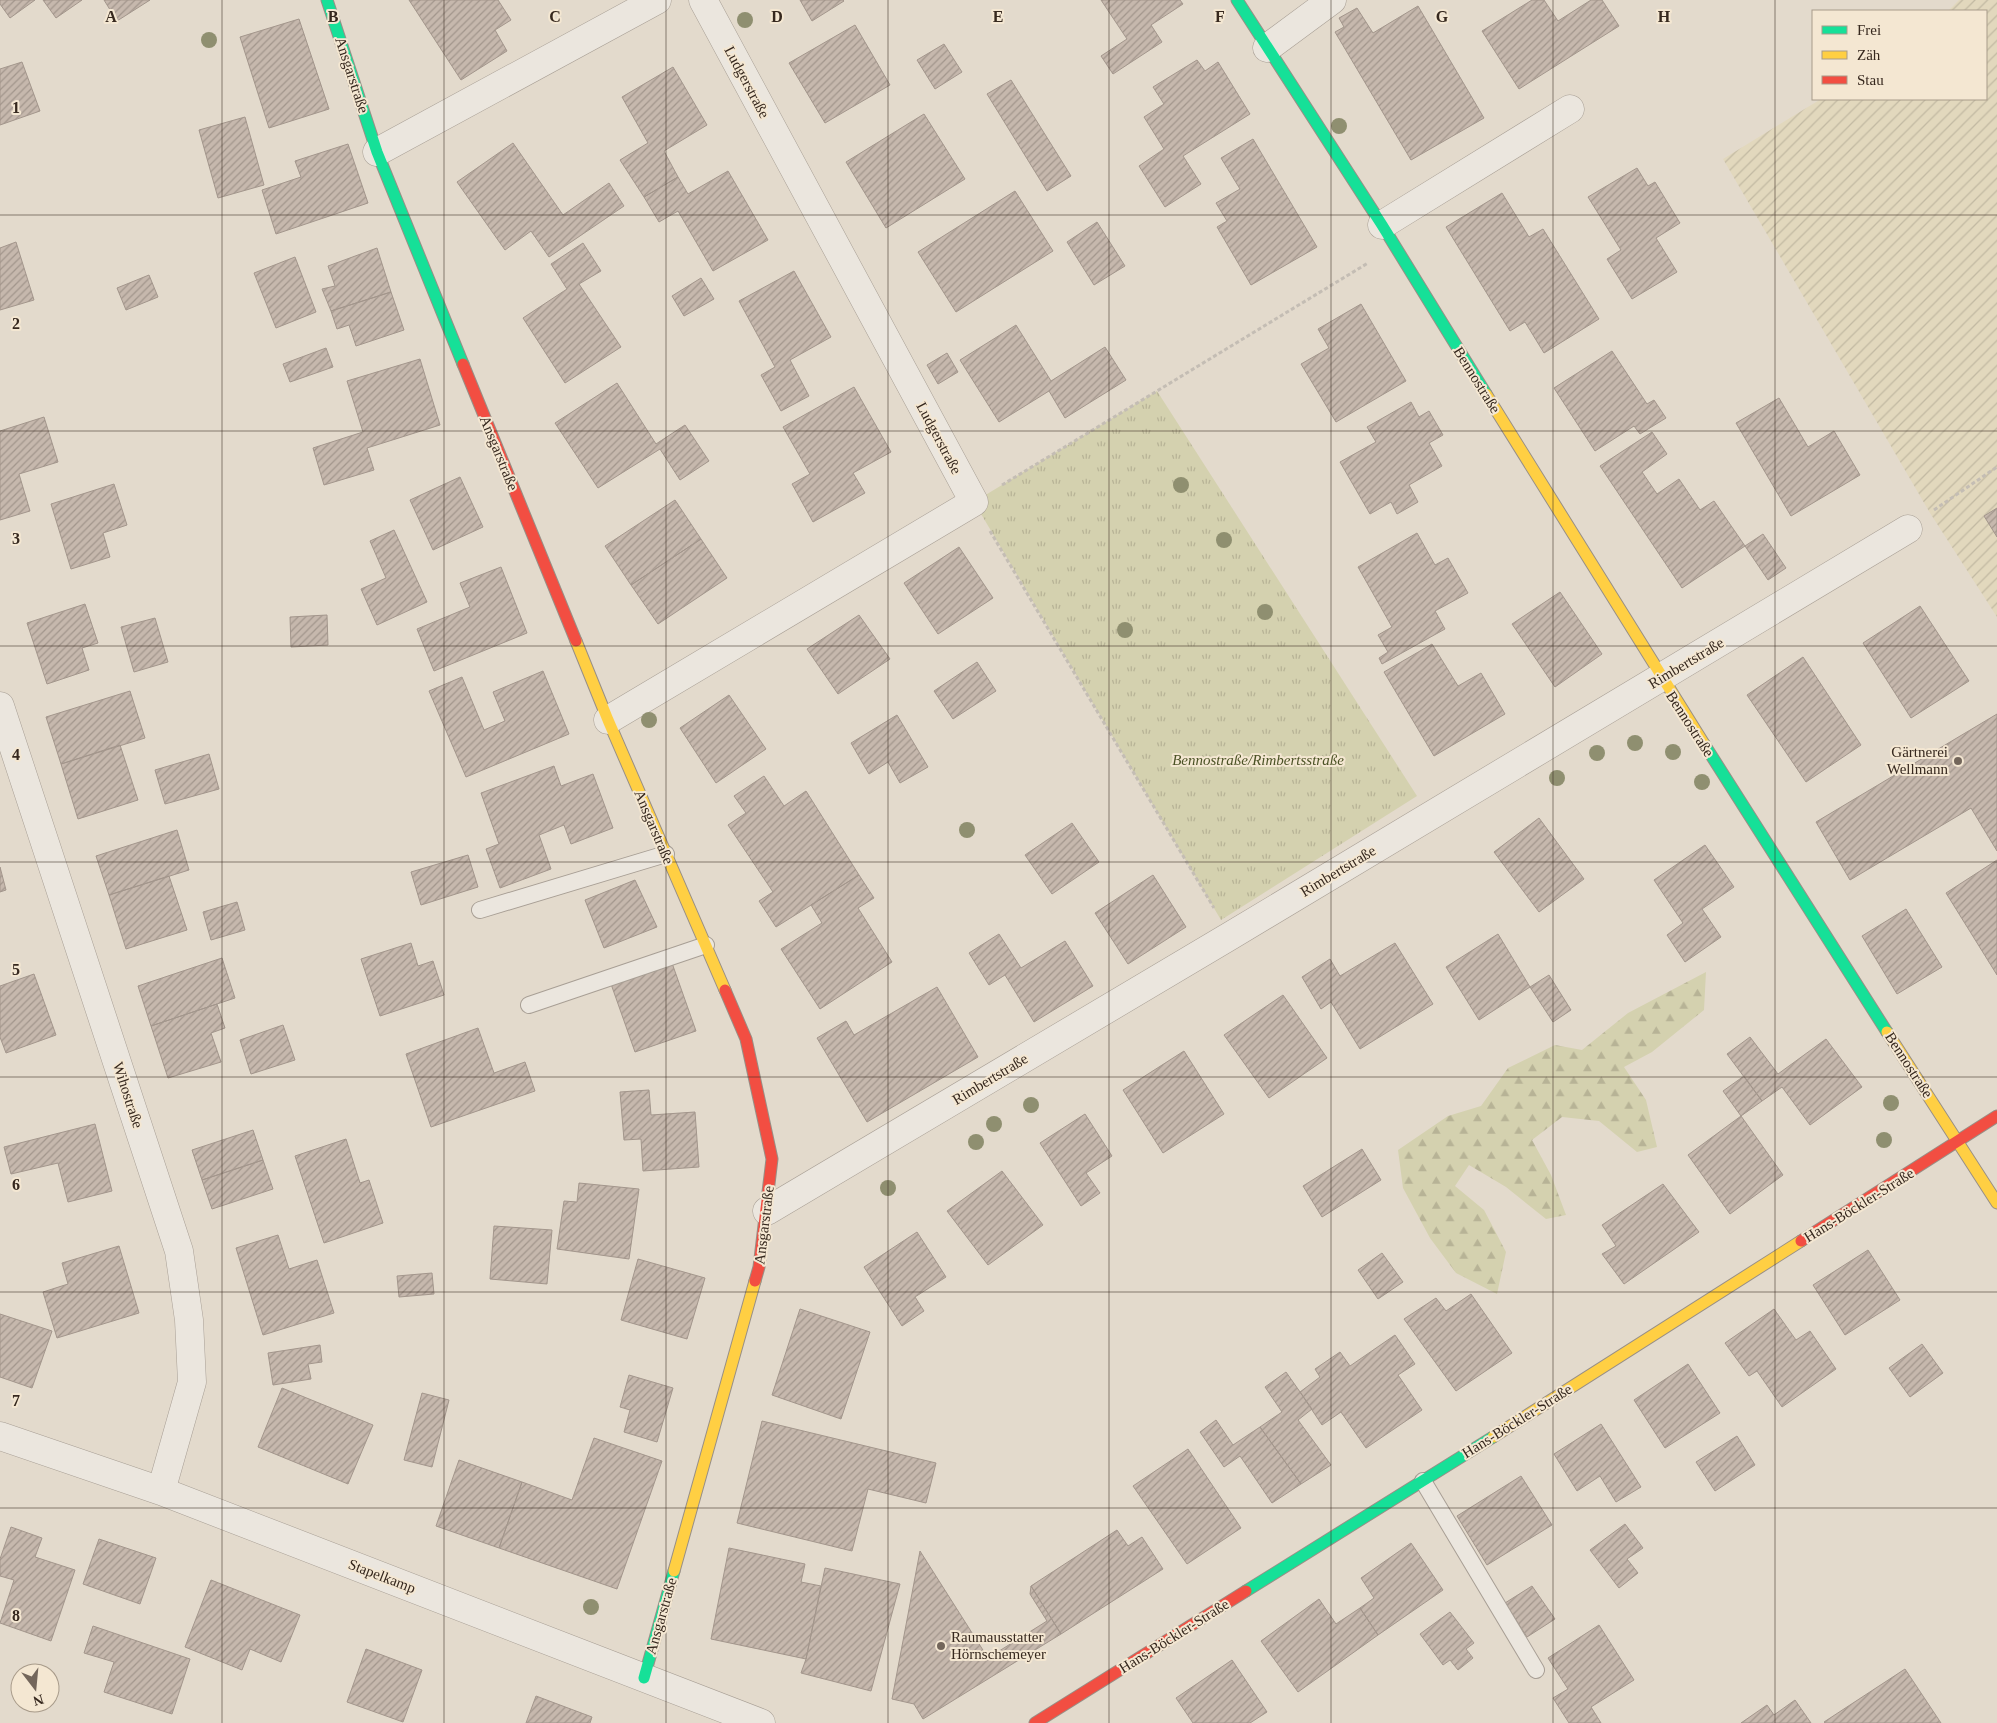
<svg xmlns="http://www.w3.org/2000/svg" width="1997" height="1723" font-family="'Times New Roman',serif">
  <defs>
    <pattern id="farmland-furrows" width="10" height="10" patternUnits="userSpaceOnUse" patternTransform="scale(1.25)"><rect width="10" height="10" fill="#e2d8bd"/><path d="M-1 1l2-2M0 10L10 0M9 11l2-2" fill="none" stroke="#c2b9a2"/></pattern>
    <pattern id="forest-firs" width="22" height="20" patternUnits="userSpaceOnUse" patternTransform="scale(1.25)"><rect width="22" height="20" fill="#d4d1af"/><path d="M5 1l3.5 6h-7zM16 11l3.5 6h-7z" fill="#b7b396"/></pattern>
    <pattern id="park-tufts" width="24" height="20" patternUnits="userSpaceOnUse" patternTransform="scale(1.25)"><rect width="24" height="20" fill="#d4d1af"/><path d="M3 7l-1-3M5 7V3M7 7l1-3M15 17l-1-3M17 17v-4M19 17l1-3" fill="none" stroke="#b7b396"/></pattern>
    <pattern id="building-hatch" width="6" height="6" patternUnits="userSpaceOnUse" patternTransform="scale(1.25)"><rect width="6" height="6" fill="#c6b8ad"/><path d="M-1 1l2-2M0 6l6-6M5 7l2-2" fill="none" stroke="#a2968c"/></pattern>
  </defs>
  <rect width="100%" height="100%" fill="#e3dacc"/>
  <path fill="url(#farmland-furrows)" d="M1959 0H1997V617L1930 513 1723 159 1821 99H1986V11H1948Z"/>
  <path fill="url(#forest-firs)" d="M1706 972 1704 1010 1652 1052 1624 1067 1646 1100 1657 1147 1637 1152 1599 1121 1562 1117 1532 1140 1551 1175 1566 1215 1546 1219 1506 1187 1469 1165 1455 1186 1484 1210 1506 1252 1497 1294 1456 1273 1430 1238 1403 1188 1398 1150 1448 1116 1481 1106 1508 1068 1555 1045 1582 1050 1628 1013Z"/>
  <path fill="url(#park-tufts)" d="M1157 391 1417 796 1221 920 974 502Z"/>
  <path fill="url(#building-hatch)" stroke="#a3968c" d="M0 0H35L10 18 0 4Z
    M43 0H82L56 18Z
    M104 0H150L117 21Z
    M409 0H498L511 20 495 30 507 51 461 80Z
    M800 0H843L844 1 812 21Z
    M1101 0H1180L1183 4 1151 25 1162 42 1113 74 1101 56 1127 39Z
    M1532 0H1544L1558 21 1591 0H1602L1619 26 1519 89 1482 31Z
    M1418 6 1484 118 1411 160 1335 32 1344 27 1339 18 1357 8 1373 33Z
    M299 19 329 109 269 128 240 37Z
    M855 25 890 85 825 123 789 63Z
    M944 44 962 72 935 89 917 60Z
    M1197 60 1205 71 1218 62 1250 114 1183 156 1201 184 1165 207 1139 166 1164 149 1144 117 1164 104 1153 87Z
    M22 62 40 111 0 125V69Z
    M673 67 707 125 664 151 678 177 644 197 620 160 648 143 622 97Z
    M1011 80 1071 176 1047 191 987 94Z
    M924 114 965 179 886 228 846 162Z
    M245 117 264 185 218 198 199 130Z
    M1253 139 1317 247 1251 285 1217 227 1227 221 1216 203 1240 189 1221 158Z
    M513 143 563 215 609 183 624 206 549 257 531 231 505 250 457 182Z
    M348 144 368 203 276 234 262 190 301 177 295 161Z
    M1637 168 1648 186 1655 182 1680 223 1656 238 1677 272 1632 299 1607 259 1621 250 1588 197Z
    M728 171 768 240 713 271 678 211 659 222 644 197 678 177 688 194Z
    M1015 191 1053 251 956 312 918 252Z
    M1502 193 1529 237 1543 229 1599 319 1544 353 1525 322 1510 331 1446 227Z
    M1097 222 1125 266 1094 285 1067 242Z
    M16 242 34 300 0 310V248Z
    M583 243 601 271 579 284 621 347 565 383 523 318 567 289 551 264Z
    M377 248 391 292 331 311 322 289 335 286 328 266Z
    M295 257 316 312 276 328 254 273Z
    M794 271 831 337 790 360 809 396 781 411 761 375 775 367 739 301Z
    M149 275 158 297 126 310 117 288Z
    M701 278 714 299 684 316 672 296Z
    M391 292 404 330 356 346 349 325 337 329 331 311Z
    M1361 304 1406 381 1336 422 1301 364 1329 348 1318 329Z
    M1016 325 1051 381 1105 347 1126 380 1065 418 1049 391 999 422 960 360Z
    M326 348 333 367 290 382 283 364Z
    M1612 351 1647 404 1654 400 1666 418 1640 434 1634 426 1595 451 1554 388Z
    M947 353 958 372 938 384 927 365Z
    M420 359 440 425 367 448 374 470 324 485 313 448 363 432 347 381Z
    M617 383 656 444 685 425 709 461 680 480 660 449 598 488 555 423Z
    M854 387 891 452 853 473 865 493 813 522 792 484 810 474 783 427Z
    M1779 398 1808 447 1834 431 1860 475 1791 516 1736 423Z
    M1411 402 1419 417 1429 411 1443 435 1429 443 1442 466 1409 485 1418 502 1397 514 1391 502 1370 514 1340 462 1376 442 1367 427Z
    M44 417 58 462 19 474 30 511 0 520V431Z
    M1652 432 1667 454 1642 472 1657 494 1679 479 1700 510 1714 501 1745 546 1682 588 1600 466Z
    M460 477 483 527 433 550 410 500Z
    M114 484 127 525 103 533 110 557 71 569 51 504Z
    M675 500 701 539 631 585 605 546Z
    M1997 508V537L1984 516Z
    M394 530 427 602 377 625 361 589 386 578 370 541Z
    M1417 533 1435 565 1448 558 1468 593 1435 611 1445 629 1382 664 1379 658 1388 652 1378 635 1392 627 1358 567Z
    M1763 534 1786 568 1768 580 1745 546Z
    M701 539 727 578 658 624 631 585Z
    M959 547 993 598 938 634 904 583Z
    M501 567 527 633 434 671 417 629 470 607 460 583Z
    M1560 592 1602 654 1555 687 1512 624Z
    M85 604 98 643 82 648 89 670 47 684 27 623Z
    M1920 606 1969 681 1911 718 1863 643Z
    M327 615 328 645 291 647 290 617Z
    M859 615 890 659 838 694 807 649Z
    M155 618 168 662 134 672 121 627Z
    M1432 644 1458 686 1481 673 1505 714 1434 756 1384 672Z
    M1803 657 1861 745 1806 782 1747 695Z
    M977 662 996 691 953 719 934 691Z
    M543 671 569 734 466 777 429 691 462 677 484 730 505 721 493 692Z
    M130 691 145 738 61 764 46 717Z
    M729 695 766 749 716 783 680 728Z
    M1997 714V851L1971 808 1850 880 1816 822Z
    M897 715 928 767 900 783 888 762 869 774 851 743Z
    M120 745 138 800 78 819 61 764Z
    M209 754 219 789 165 804 155 770Z
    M554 766 561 786 593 774 613 828 571 844 564 825 539 835 551 869 500 888 486 849 499 844 481 793Z
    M764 776 784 806 806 791 859 875 776 927 759 901 773 892 728 825 746 813 734 796Z
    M1539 818 1584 879 1539 912 1494 852Z
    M1072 823 1099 862 1052 894 1025 855Z
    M177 830 189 870 109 895 96 856Z
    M1705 845 1734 887 1702 909 1721 937 1685 962 1667 935 1683 923 1654 880Z
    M468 855 478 887 421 905 411 872Z
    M1997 860V975L1946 893Z
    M0 867 6 890 0 892Z
    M859 875 874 898 858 908 892 962 820 1009 781 949 822 923 811 905Z
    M1153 875 1186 927 1128 964 1095 913Z
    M169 876 187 930 126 949 109 895Z
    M635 880 657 927 604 948 585 900Z
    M237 902 245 930 211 940 203 912Z
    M1906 909 1942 967 1897 994 1862 936Z
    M999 934 1021 968 1065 941 1093 986 1034 1022 1005 975 989 985 969 953Z
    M1498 934 1530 987 1479 1020 1446 967Z
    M411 943 418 966 433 961 444 995 380 1016 361 959Z
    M1395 943 1433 1004 1360 1049 1331 1002 1321 1009 1302 977 1330 959 1340 976Z
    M222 958 235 998 151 1026 138 986Z
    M672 963 696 1031 635 1052 611 984Z
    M34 974 56 1035 6 1053 0 1037V986Z
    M1549 975 1571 1010 1553 1022 1530 987Z
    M937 987 978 1057 867 1122 817 1038 846 1021 854 1035Z
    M1283 995 1327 1058 1269 1098 1224 1035Z
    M217 1004 225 1028 211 1033 221 1062 168 1078 151 1026Z
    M283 1025 295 1060 251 1074 240 1040Z
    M478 1028 494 1073 525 1062 535 1091 431 1127 406 1054Z
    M1750 1037 1778 1074 1826 1039 1862 1087 1810 1125 1782 1087 1762 1101 1727 1054Z
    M1184 1051 1224 1114 1163 1153 1123 1090Z
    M1744 1076 1762 1101 1741 1116 1723 1091Z
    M649 1090 651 1115 695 1112 699 1167 643 1171 641 1139 624 1140 620 1092Z
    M1085 1114 1112 1156 1086 1173 1100 1193 1081 1206 1040 1143Z
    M1741 1116 1783 1175 1730 1214 1688 1155Z
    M95 1124 112 1191 68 1202 58 1163 11 1174 4 1147Z
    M253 1130 263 1160 202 1180 192 1150Z
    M346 1139 360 1183 369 1180 383 1223 324 1243 295 1156Z
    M1362 1149 1381 1180 1322 1217 1303 1186Z
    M263 1160 273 1189 212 1209 202 1180Z
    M1002 1171 1043 1225 988 1265 947 1211Z
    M579 1183 639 1189 629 1259 557 1249 564 1201 577 1202Z
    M1663 1184 1699 1232 1624 1284 1602 1254 1616 1246 1602 1225Z
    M494 1226 552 1230 547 1284 490 1279Z
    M917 1232 946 1277 915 1297 924 1311 902 1326 864 1267Z
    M278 1235 289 1269 317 1260 334 1313 263 1335 236 1248Z
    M119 1246 139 1313 57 1338 43 1292 68 1284 62 1263Z
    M1868 1250 1900 1300 1845 1335 1813 1285Z
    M1382 1253 1403 1282 1378 1299 1358 1270Z
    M638 1259 705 1278 687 1339 621 1320Z
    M432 1273 434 1294 399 1297 397 1276Z
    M1471 1294 1512 1353 1456 1391 1404 1319 1436 1298 1446 1311Z
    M800 1309 870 1332 841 1419 772 1395Z
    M1774 1309 1796 1340 1810 1331 1836 1369 1782 1407 1757 1371 1749 1376 1725 1343Z
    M0 1314 52 1331 32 1388 0 1377Z
    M1395 1335 1415 1364 1398 1375 1422 1410 1366 1448 1341 1412 1322 1425 1300 1392 1320 1377 1315 1369 1340 1352 1350 1366Z
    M1922 1344 1943 1373 1910 1397 1889 1368Z
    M320 1345 322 1362 308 1364 311 1379 273 1385 268 1353Z
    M1688 1364 1720 1413 1665 1448 1634 1400Z
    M1286 1372 1312 1409 1298 1420 1331 1465 1301 1484 1260 1427 1282 1412 1265 1387Z
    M629 1375 673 1388 657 1442 624 1432 630 1410 620 1407Z
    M282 1388 373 1425 348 1484 258 1447Z
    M422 1393 449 1400 432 1467 404 1460Z
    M1216 1420 1233 1445 1260 1427 1301 1484 1272 1503 1240 1456 1224 1467 1200 1432Z
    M762 1421 936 1463 926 1503 868 1489 852 1551 737 1523Z
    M1601 1424 1641 1487 1616 1502 1600 1476 1577 1491 1554 1454Z
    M1737 1436 1755 1465 1715 1491 1696 1462Z
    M594 1438 662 1461 617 1589 499 1548 522 1482 572 1500Z
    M1188 1449 1241 1528 1187 1564 1133 1486Z
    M459 1460 522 1482 499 1548 436 1526Z
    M1521 1476 1552 1525 1487 1565 1457 1516Z
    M1625 1524 1643 1548 1627 1559 1638 1573 1619 1588 1590 1550Z
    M11 1527 42 1538 35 1557 75 1570 51 1641 0 1623 14 1580 0 1576V1559Z
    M1117 1530 1128 1546 1142 1537 1163 1569 1061 1634 1031 1586Z
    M99 1539 156 1558 140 1604 83 1584Z
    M1411 1543 1443 1590 1378 1635 1360 1608 1374 1598 1361 1578Z
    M729 1548 805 1564 801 1582 821 1586 806 1659 711 1639Z
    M920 1551 988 1658 1047 1621 1030 1594 1031 1586 1061 1634 923 1719 914 1704 892 1699Z
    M825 1568 900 1584 871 1691 801 1673 806 1659Z
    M211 1580 300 1615 281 1662 250 1649 242 1670 185 1647Z
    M1532 1586 1555 1619 1527 1637 1505 1603Z
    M1319 1599 1336 1624 1360 1608 1378 1635 1298 1692 1261 1641Z
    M1450 1612 1474 1643 1466 1649 1473 1658 1458 1670 1450 1660 1443 1665 1420 1634Z
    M1599 1625 1634 1680 1591 1707 1601 1723H1569L1553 1698 1568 1689 1548 1658Z
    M93 1626 190 1659 172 1714 104 1692 114 1662 84 1653Z
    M366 1649 422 1670 403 1722 347 1702Z
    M1232 1660 1267 1712 1250 1723H1193L1176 1698Z
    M1905 1669 1941 1723H1825L1824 1722Z
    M536 1696 592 1717 590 1723H526Z
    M1795 1700 1811 1723H1741L1767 1705 1774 1715Z"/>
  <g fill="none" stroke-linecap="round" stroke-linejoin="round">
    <g stroke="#a89f95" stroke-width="18">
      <path id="lane" d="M480 910 666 854
        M529 1005 706 945
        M1423 1481 1536 1670"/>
    </g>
    <g stroke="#a89f95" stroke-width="29">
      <path id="street" d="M1267 48 1332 0
        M377 152 657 0
        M1382 225 1570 109
        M0 706 179 1251 189 1320 192 1382 161 1491
        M608 720 974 502 703 0
        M767 1211 1230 936 1908 529
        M0 1436 161 1491 761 1723"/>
    </g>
    <g stroke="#988f86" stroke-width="13">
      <path id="fast" d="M327 0 377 152 463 364
        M1237 0 1382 225 1486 394
        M1704 744 1887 1032
        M1246 1591 1493 1437
        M644 1678 674 1571"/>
    </g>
    <g stroke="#988f86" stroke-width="13">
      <path id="slow" d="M1486 394 1704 744
        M576 641 608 720 725 990
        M1887 1032 1997 1203
        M1493 1437 1801 1241
        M674 1571 755 1281"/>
    </g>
    <g stroke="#988f86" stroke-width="13">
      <path id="jam" d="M463 364 576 641
        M725 990 746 1039 772 1159 759 1267 755 1281
        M1801 1241 1997 1116
        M1035 1723 1246 1591"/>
    </g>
    <path stroke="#c4bdb4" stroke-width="3" stroke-dasharray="4 2.5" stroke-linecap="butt" d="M1002 485 1368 263
      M1934 510 1997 467
      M990 531 1214 908"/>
    <use href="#lane" stroke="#ebe6de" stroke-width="16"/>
    <use href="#street" stroke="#ebe6de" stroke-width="28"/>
    <use href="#fast" stroke="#16e098" stroke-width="11"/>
    <use href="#slow" stroke="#ffcf43" stroke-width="11"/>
    <use href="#jam" stroke="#f24e42" stroke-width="11"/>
  </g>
  <g fill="#8f8f70">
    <circle cx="745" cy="20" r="8"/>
    <circle cx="209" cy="40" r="8"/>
    <circle cx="1339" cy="126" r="8"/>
    <circle cx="1181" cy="485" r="8"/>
    <circle cx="1224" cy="540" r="8"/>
    <circle cx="1265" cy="612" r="8"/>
    <circle cx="1125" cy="630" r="8"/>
    <circle cx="649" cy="720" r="8"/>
    <circle cx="1635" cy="743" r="8"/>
    <circle cx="1673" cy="752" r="8"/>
    <circle cx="1597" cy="753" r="8"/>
    <circle cx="1557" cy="778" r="8"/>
    <circle cx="1702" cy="782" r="8"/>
    <circle cx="967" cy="830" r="8"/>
    <circle cx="1891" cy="1103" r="8"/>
    <circle cx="1031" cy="1105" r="8"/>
    <circle cx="994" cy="1124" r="8"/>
    <circle cx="1884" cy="1140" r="8"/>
    <circle cx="976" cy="1142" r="8"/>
    <circle cx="888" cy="1188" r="8"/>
    <circle cx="591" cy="1607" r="8"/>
  </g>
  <path fill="none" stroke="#36281e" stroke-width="1" stroke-opacity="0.55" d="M222 0V1723M444 0V1723M666 0V1723M888 0V1723M1109 0V1723M1331 0V1723M1553 0V1723M1775 0V1723M0 215H1997M0 431H1997M0 646H1997M0 862H1997M0 1077H1997M0 1292H1997M0 1508H1997"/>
  <g fill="#73665b" stroke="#f4e7d2" stroke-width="2">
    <circle cx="1958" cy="761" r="5"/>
    <circle cx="941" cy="1646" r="5"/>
  </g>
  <g text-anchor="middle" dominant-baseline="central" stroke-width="4" stroke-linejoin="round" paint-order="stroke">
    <g font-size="15" fill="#36281e" stroke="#f4e7d2">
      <text transform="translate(352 75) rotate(72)">Ansgarstraße</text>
      <text transform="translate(747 82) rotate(62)">Ludgerstraße</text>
      <text transform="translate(1477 380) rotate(58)">Bennostraße</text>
      <text transform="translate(939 438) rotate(62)">Ludgerstraße</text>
      <text transform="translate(499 453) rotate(68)">Ansgarstraße</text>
      <text transform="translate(1686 663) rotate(-31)">Rimbertstraße</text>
      <text transform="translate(1690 724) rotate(57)">Bennostraße</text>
      <text transform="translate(654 827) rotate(67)">Ansgarstraße</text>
      <text transform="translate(1338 871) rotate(-31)">Rimbertstraße</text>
      <text transform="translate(1909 1065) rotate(57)">Bennostraße</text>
      <text transform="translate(990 1079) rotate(-31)">Rimbertstraße</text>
      <text transform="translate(128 1095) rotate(72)">Wihostraße</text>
      <text transform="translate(1859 1205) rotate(-32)">Hans-Böckler-Straße</text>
      <text transform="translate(764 1225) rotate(-83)">Ansgarstraße</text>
      <text transform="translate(1517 1421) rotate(-32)">Hans-Böckler-Straße</text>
      <text transform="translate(382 1576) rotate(21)">Stapelkamp</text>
      <text transform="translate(661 1616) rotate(-74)">Ansgarstraße</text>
      <text transform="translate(1174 1636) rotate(-32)">Hans-Böckler-Straße</text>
    </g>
    <g font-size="15" fill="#36281e" stroke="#f4e7d2" text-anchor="end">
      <text x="1948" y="752">Gärtnerei<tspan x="1948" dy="17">Wellmann</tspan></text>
      <text x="951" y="1637" text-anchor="start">Raumausstatter<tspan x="951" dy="17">Hörnschemeyer</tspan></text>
    </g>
    <g font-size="15" font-style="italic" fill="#4b5225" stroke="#f4e7d2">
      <text x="1258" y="760">Bennostraße/Rimbertsstraße</text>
    </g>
  </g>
  <g font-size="16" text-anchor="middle" font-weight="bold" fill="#36281e" stroke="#f4e7d2" stroke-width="4" stroke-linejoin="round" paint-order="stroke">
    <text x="111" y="22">A</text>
    <text x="333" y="22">B</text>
    <text x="555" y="22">C</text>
    <text x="777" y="22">D</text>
    <text x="998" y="22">E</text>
    <text x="1220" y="22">F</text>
    <text x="1442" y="22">G</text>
    <text x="1664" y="22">H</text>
    <text x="16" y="113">1</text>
    <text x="16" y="329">2</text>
    <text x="16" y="544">3</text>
    <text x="16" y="760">4</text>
    <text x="16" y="975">5</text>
    <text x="16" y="1190">6</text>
    <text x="16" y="1406">7</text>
    <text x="16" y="1621">8</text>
  </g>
  <rect x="1812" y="10" width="175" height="90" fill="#f4e7d2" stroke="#a89b8a"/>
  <rect x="1822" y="26" width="25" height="8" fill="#16e098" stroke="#a89b8a"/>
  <text x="1857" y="35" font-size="15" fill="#36281e">Frei</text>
  <rect x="1822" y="51" width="25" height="8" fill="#ffcf43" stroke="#a89b8a"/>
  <text x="1857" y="60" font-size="15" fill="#36281e">Zäh</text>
  <rect x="1822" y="76" width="25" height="8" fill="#f24e42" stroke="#a89b8a"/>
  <text x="1857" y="85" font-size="15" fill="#36281e">Stau</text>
  <g transform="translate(35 1688) rotate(164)"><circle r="24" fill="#f4e7d2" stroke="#a89b8a"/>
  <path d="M0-4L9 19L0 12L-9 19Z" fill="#73665b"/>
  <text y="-8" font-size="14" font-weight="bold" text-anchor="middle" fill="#36281e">N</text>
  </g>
</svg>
